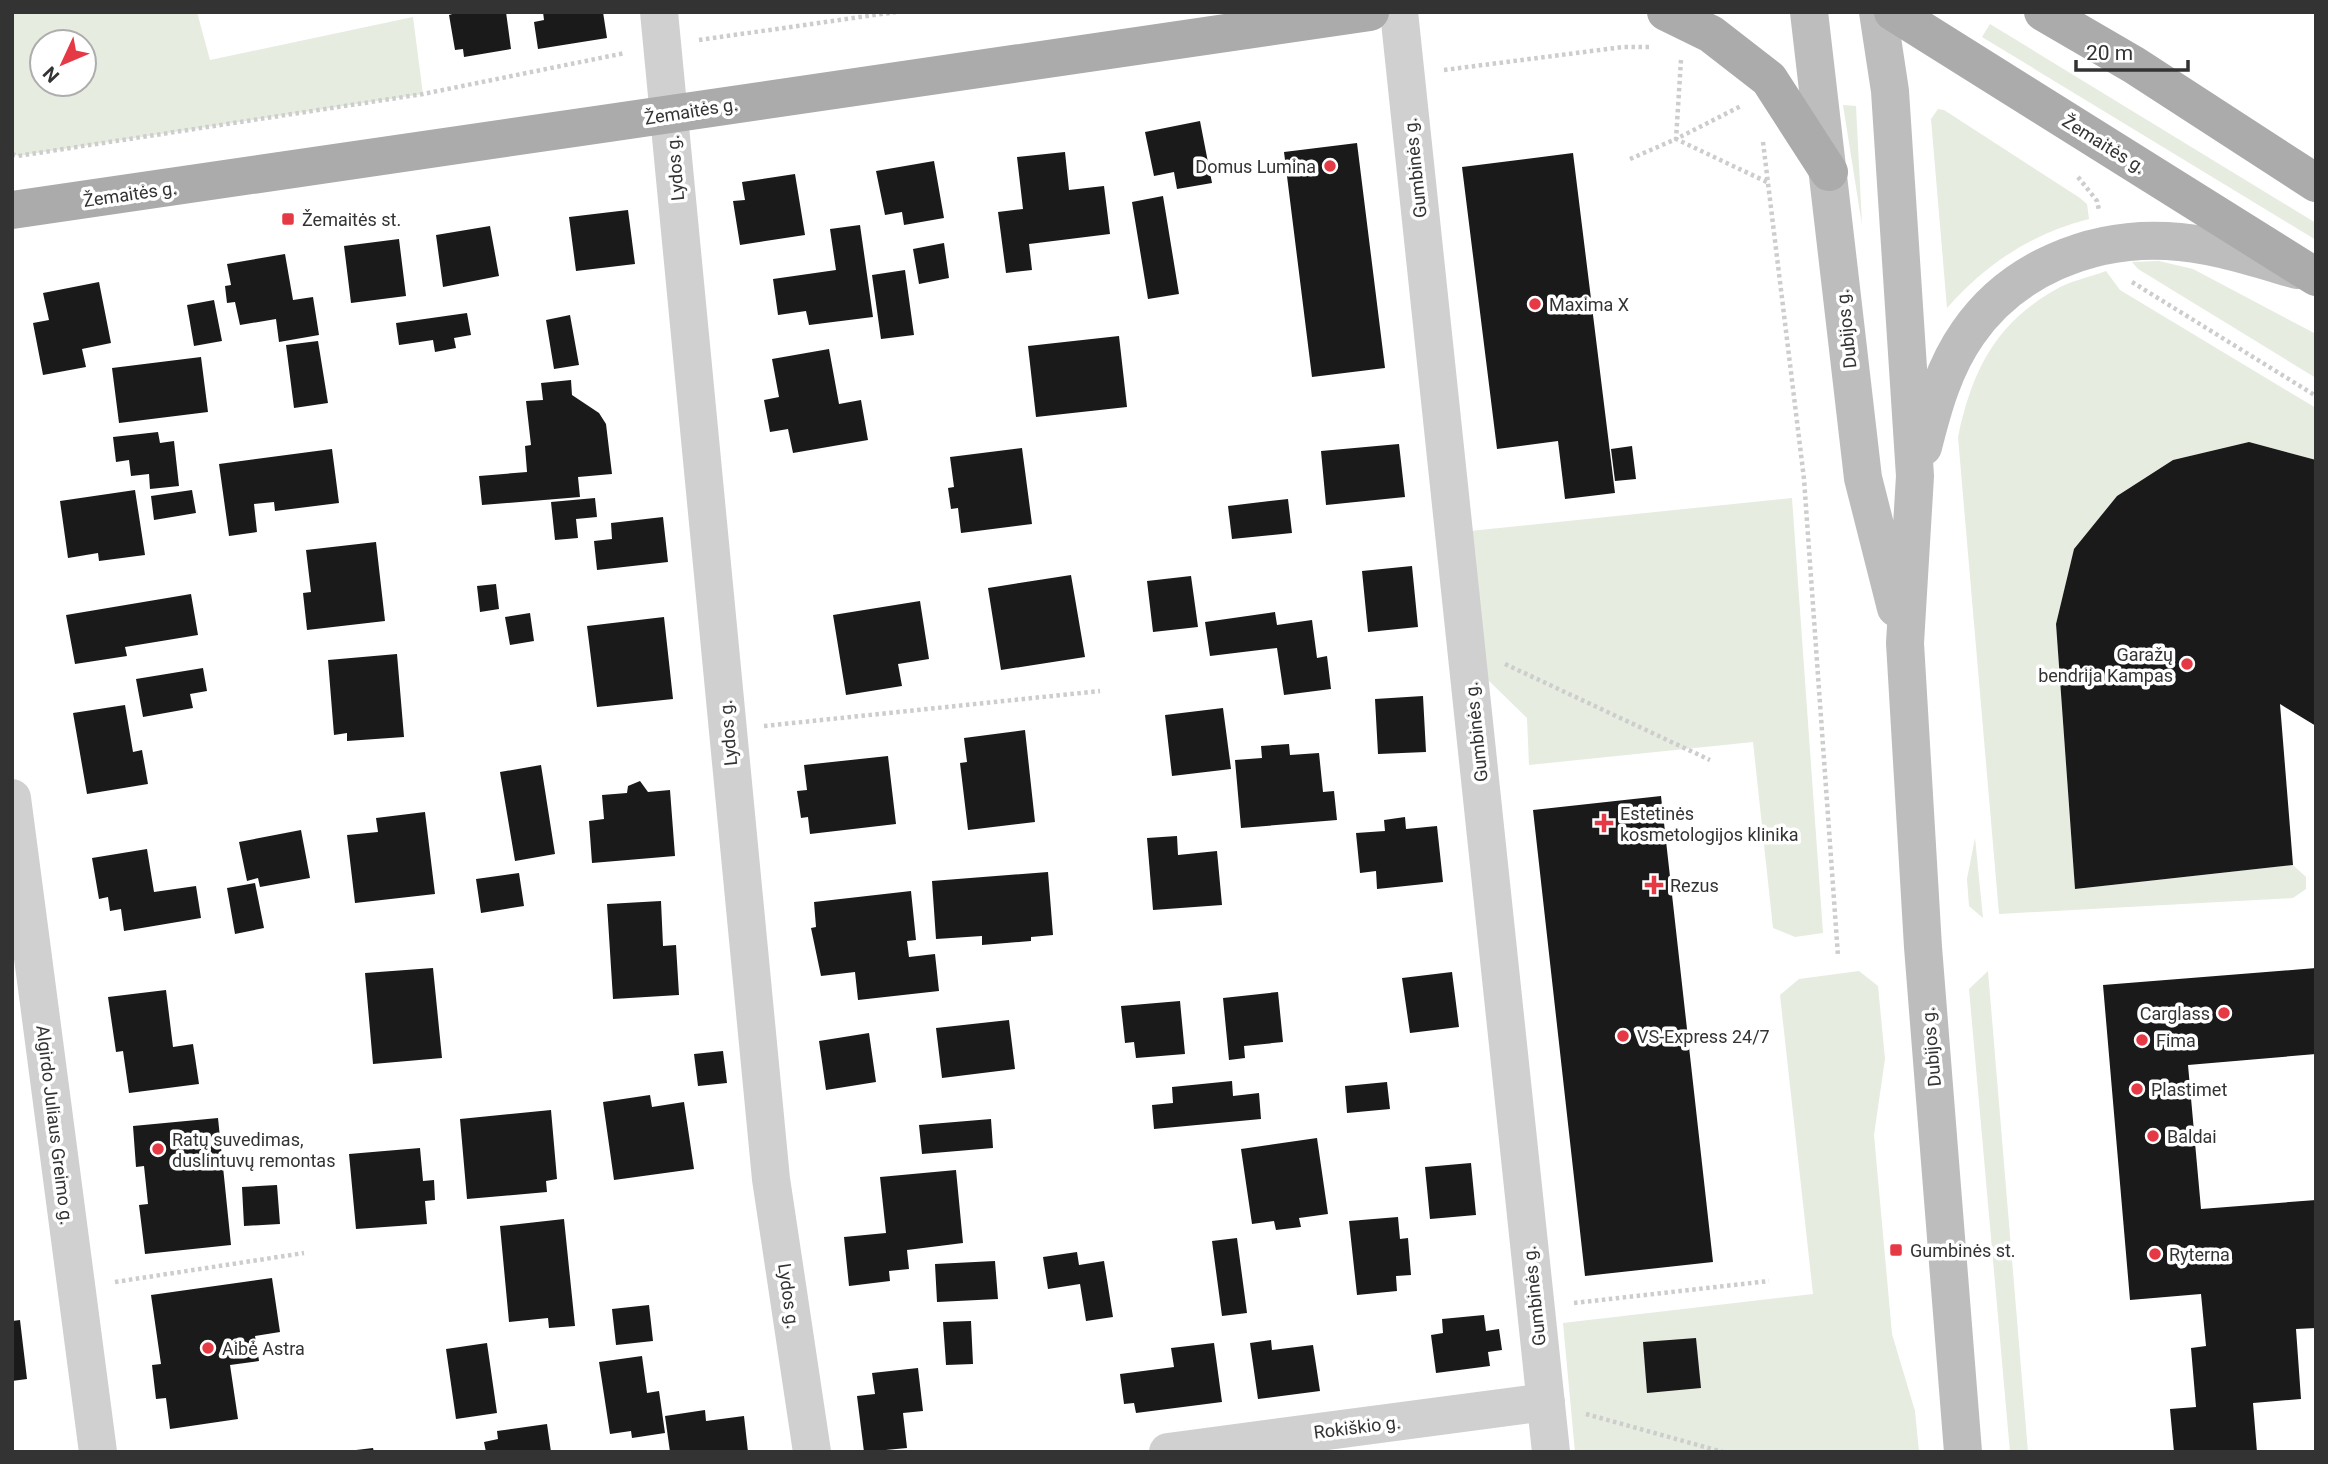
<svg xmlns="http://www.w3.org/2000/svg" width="2328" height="1464" font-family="Roboto,sans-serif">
  <rect width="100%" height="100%" fill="#fff"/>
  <path fill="#e6ecdf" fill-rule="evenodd" d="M12 12H197L210 60 413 17 423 94 18 156 12 152ZM84 42V84H42V42Z
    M1990 24 2316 223V240L1982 37Z
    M1843 105 1856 106 1862 225Z
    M1938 109 1944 110 2080 198 2087 204 2089 219C2031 234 1987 263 1947 308L1931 119Z
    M2159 261 2193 269 2316 334V378L2138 269 2132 262Z
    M2106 271 2120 290 2316 408V460L2249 442 2173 460 2117 496 2074 549 2056 624 2075 889 2293 865 2306 877V889L2293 898 1999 914 1958 437C1972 371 1995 324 2055 290 2070 281 2090 277 2106 271Z
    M1792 498 1823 933 1795 937 1773 928 1753 742 1529 765 1527 718 1486 678 1470 531Z
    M1975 838 1983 918 1969 906 1967 879Z
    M1859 971 1878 986 1885 1059 1874 1135 1892 1334 1915 1411 1919 1452H1575L1563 1323 1813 1294 1780 995 1799 979Z
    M1988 971 2028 1452H2010L1969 989Z"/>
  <path fill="#1a1a1a" d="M459 12H506L511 49 464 57 463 49 455 50 449 15Z
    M543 12H603L607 38 538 49 534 22 544 20Z
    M1200 121 1212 183 1177 189 1174 172 1154 176 1145 132Z
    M1357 143 1385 368 1312 377 1284 152Z
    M1065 152 1069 190 1104 186 1110 234 1029 244 1032 270 1006 273 998 212 1023 209 1017 157Z
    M1573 153 1615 493 1565 499 1558 441 1497 449 1462 167Z
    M934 161 944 218 904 225 902 212 885 215 876 171Z
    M795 174 805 235 740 245 733 201 745 200 742 182Z
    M1163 196 1179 294 1148 299 1132 202Z
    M628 210 635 264 576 271 569 217Z
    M860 225 873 317 809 325 806 311 778 315 773 279 836 270 830 229Z
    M490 226 499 276 443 287 436 235Z
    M399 239 406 296 351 303 344 246Z
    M944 243 949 278 919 284 913 249Z
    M285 254 293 300 313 297 319 335 279 342 276 319 240 325 235 302 227 303 225 286 231 285 227 264Z
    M905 270 914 335 881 339 872 275Z
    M99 282 111 343 82 349 86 367 43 375 33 323 49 320 43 293Z
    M214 300 222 341 194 346 187 305Z
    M467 313 471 335 454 338 456 348 435 352 433 340 399 345 396 323Z
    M570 315 579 365 554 369 546 320Z
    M1119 336 1127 407 1036 417 1028 346Z
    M318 341 328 403 294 408 286 345Z
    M829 349 839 404 861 400 868 440 793 453 788 429 770 432 764 400 779 397 772 359Z
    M201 357 208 412 119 423 112 368Z
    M571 380 572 395 599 413 606 424 612 474 578 477 580 497 482 505 479 476 527 472 525 446 531 445 526 401 543 400 541 383Z
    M158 432 160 443 174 441 179 486 150 489 149 474 131 476 129 460 116 462 113 437Z
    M2249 442 2316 460V726L2280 704 2293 865 2075 889 2056 624 2074 549 2117 496 2173 460Z
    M1399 444 1405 497 1326 505 1321 451Z
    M1632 446 1636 479 1615 481 1611 449Z
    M1022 448 1032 524 961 533 958 508 951 509 948 488 954 487 950 457Z
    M332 449 339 503 275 511 274 502 254 504 257 532 229 536 219 464Z
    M135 490 145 555 99 561 98 553 68 558 60 501Z
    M192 490 196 513 154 520 151 496Z
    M595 498 597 517 576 519 578 538 555 540 551 502Z
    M1288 499 1292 533 1232 539 1228 506Z
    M663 517 668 562 597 570 594 541 612 539 611 523Z
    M376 542 385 621 307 630 303 593 311 592 306 550Z
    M1412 566 1418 627 1368 632 1362 571Z
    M1071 575 1085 657 1001 670 988 588Z
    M1191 576 1198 627 1153 632 1147 581Z
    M496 584 499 609 480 612 477 586Z
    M191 594 198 635 125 647 127 656 75 664 66 615Z
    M920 601 929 659 898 664 902 686 846 695 833 615Z
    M1275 612 1277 625 1312 620 1317 658 1327 656 1331 689 1284 695 1277 648 1210 656 1205 622Z
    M530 613 534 641 510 645 505 617Z
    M664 617 673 699 597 707 587 626Z
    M397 654 404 737 347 741V733L334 735 328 660Z
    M203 668 207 691 190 694 193 708 143 717 136 679Z
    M1423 696 1426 752 1378 754 1375 699Z
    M125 705 133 752 142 750 148 784 87 794 73 713Z
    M1223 708 1231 769 1172 776 1165 715Z
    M1025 730 1035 822 968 830 960 763 967 762 964 738Z
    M1289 744 1290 755 1319 753 1323 792 1334 791 1337 820 1241 828 1235 760 1262 758 1261 746Z
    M888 756 896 824 810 834 808 817 801 818 797 791 807 790 804 765Z
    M541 765 555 854 515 861 500 772Z
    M640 781 648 792 670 790 675 856 592 863 589 821 604 819 602 795 627 793 628 786Z
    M1661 796 1713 1262 1585 1276 1533 810Z
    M425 812 435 894 355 903 347 835 378 832 376 818Z
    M1405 817 1406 829 1437 826 1443 882 1377 889 1376 871 1360 873 1356 833 1385 831 1384 820Z
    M301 830 310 878 260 887 258 878 247 881 239 842Z
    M1177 836 1178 855 1217 851 1222 905 1153 910 1147 838Z
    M147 849 154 892 196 886 201 918 124 931 121 909 110 911 108 897 99 899 92 858Z
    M1048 872 1053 935 1031 937V941L982 945V936L936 939 932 881Z
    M519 873 524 906 481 913 476 879Z
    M255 883 264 928 235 934 227 888Z
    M911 891 916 940 907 941 909 957 935 954 939 991 858 1000 855 972 821 976 811 928 816 927 814 902Z
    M661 901 663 946 676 945 679 995 613 999 607 904Z
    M433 968 442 1058 373 1064 365 973Z
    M2316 968V1054L2188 1065 2201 1209 2316 1200V1328L2296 1329 2301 1399 2253 1403 2257 1452H2174L2170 1409 2196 1407 2191 1348 2206 1346 2201 1294 2130 1300 2103 985Z
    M1452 972 1459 1027 1410 1033 1402 978Z
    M166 990 173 1047 193 1044 199 1084 129 1093 123 1051 116 1052 108 997Z
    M1278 992 1283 1042 1244 1046 1245 1058 1229 1060 1223 998Z
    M1180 1001 1185 1054 1136 1058 1134 1042 1125 1043 1121 1006Z
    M1009 1020 1015 1069 942 1078 936 1028Z
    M869 1033 876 1082 826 1090 819 1041Z
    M723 1051 727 1083 698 1086 694 1054Z
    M1232 1081 1233 1096 1259 1093 1261 1119 1154 1129 1152 1105 1173 1103 1172 1087Z
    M1387 1082 1390 1109 1347 1113 1345 1086Z
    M650 1095 652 1107 684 1102 694 1169 614 1180 603 1102Z
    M551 1110 557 1179 546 1181 547 1192 467 1199 460 1119Z
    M218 1118 231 1245 145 1254 139 1205 148 1204 144 1166 136 1167 133 1126Z
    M991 1119 993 1148 922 1154 919 1125Z
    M1317 1138 1328 1214 1299 1218 1301 1227 1276 1230 1274 1221 1252 1224 1241 1149Z
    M420 1148 423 1181 434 1180 435 1200 425 1201 427 1224 356 1229 349 1154Z
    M1471 1163 1476 1215 1430 1219 1425 1167Z
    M956 1170 963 1243 907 1250 909 1269 889 1271 890 1281 849 1286 844 1237 886 1233 880 1177Z
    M277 1185 280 1224 244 1226 242 1187Z
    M1398 1217 1400 1239 1408 1238 1411 1275 1396 1276 1397 1291 1357 1295 1349 1221Z
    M564 1219 575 1326 549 1328 548 1318 509 1322 500 1226Z
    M1237 1238 1247 1313 1222 1316 1212 1241Z
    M1077 1252 1079 1265 1104 1261 1113 1317 1086 1321 1080 1284 1048 1289 1043 1257Z
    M995 1261 998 1299 937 1302 935 1264Z
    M272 1278 280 1332 255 1336 259 1361 230 1365 238 1419 170 1429 166 1398 156 1399 152 1365 161 1364 151 1295Z
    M649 1305 653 1341 616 1345 612 1309Z
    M1484 1315 1486 1331 1499 1329 1502 1350 1488 1352 1490 1366 1436 1373 1431 1335 1443 1333 1442 1319Z
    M20 1320 27 1379 12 1381V1321Z
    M971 1321 973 1364 946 1365 943 1322Z
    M1696 1338 1701 1388 1647 1393 1643 1342Z
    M1271 1340 1272 1350 1313 1345 1320 1391 1258 1399 1250 1343Z
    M487 1343 497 1413 456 1419 446 1349Z
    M1214 1343 1222 1402 1136 1413 1134 1403 1124 1404 1120 1374 1174 1367 1171 1348Z
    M642 1356 647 1393 659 1391 665 1433 632 1438 631 1431 610 1434 599 1362Z
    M918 1368 923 1411 903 1413 907 1448 864 1452 857 1396 875 1394 872 1373Z
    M705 1410 706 1421 744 1416 748 1452H670L665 1416Z
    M547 1424 551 1452H486L484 1442 498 1439 497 1431Z
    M373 1448 374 1452H356V1450Z"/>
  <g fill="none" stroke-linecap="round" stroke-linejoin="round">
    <path stroke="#cdcdcd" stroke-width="4.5" stroke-dasharray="3.5 3.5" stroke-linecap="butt" d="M699 40 896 12
      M1681 60 1676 139 1741 106
      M1444 70 1623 47H1650
      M1763 142 1804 479 1838 956
      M12 154 18 156 423 94 625 53
      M1630 159 1676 139 1767 182
      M2078 177 2097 201 2099 210
      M2132 282 2316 396
      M1505 664 1710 760
      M764 726 1100 691
      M115 1282 304 1253
      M1574 1303 1769 1281
      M1586 1414 1723 1452"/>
    <path stroke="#d0d0d0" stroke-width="38" d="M659 12 771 1179 812 1452
      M1399 12 1551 1452
      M12 798 98 1452
      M1168 1452 1546 1402"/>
    <path stroke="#bdbdbd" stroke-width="38" d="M1809 12 1863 478 1896 608
      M1878 12 1890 91 1915 476 1905 643 1923 947 1963 1452
      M1923 447C1933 407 1944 367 1968 333 2012 269 2091 237 2167 241 2211 243 2255 258 2297 270"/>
    <path stroke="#ababab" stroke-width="38" d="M1666 12 1711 34 1769 79 1829 172
      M1893 12 2316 277
      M2043 12 2134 65 2316 183
      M12 210C465 147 917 74 1370 12"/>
  </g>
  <g fill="#e63946" stroke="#fff" stroke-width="2.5">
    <circle cx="1330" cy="166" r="7"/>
    <rect x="281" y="212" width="14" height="14" rx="3.5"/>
    <circle cx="1535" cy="304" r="7"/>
    <circle cx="2187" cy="664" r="7"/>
    <path d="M1600.5 812.5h7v7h7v7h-7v7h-7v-7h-7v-7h7z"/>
    <path d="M1650.5 874.5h7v7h7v7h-7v7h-7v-7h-7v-7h7z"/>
    <circle cx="2224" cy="1013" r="7"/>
    <circle cx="1623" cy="1036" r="7"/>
    <circle cx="2142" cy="1040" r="7"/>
    <circle cx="2137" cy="1089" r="7"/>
    <circle cx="2153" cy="1136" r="7"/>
    <circle cx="158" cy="1149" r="7"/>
    <rect x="1889" y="1243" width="14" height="14" rx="3.5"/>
    <circle cx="2155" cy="1254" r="7"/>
    <circle cx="208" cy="1348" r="7"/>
  </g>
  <g text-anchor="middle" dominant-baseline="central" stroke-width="7" stroke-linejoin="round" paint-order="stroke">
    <g font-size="18" fill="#333" stroke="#fff">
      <text transform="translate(691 111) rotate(-9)">Žemaitės g.</text>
      <text transform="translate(2104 144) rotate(32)">Žemaitės g.</text>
      <text transform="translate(675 168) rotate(-95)">Lydos g.</text>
      <text transform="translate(1415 168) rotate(-96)">Gumbinės g.</text>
      <text transform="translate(130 194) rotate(-8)">Žemaitės g.</text>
      <text transform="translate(1846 329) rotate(-96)">Dubijos g.</text>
      <text transform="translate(1476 732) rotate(-96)">Gumbinės g.</text>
      <text transform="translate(728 733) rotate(-95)">Lydos g.</text>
      <text transform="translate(1931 1047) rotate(-95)">Dubijos g.</text>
      <text transform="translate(55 1125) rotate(83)">Algirdo Juliaus Greimo g.</text>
      <text transform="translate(789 1296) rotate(82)">Lydos g.</text>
      <text transform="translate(1534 1296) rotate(-96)">Gumbinės g.</text>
      <text transform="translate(1357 1427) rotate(-7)">Rokiškio g.</text>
    </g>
    <g font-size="18" fill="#333" stroke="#fff" text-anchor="start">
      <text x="1316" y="166" text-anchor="end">Domus Lumina</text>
      <text x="302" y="219">Žemaitės st.</text>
      <text x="1549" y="304">Maxima X</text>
      <text x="2173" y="654" text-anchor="end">Garažų<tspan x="2173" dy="21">bendrija Kampas</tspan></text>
      <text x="1620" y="813">Estetinės<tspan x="1620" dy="21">kosmetologijos klinika</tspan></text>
      <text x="1670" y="885">Rezus</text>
      <text x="2210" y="1013" text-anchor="end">Carglass</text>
      <text x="1637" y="1036">VS-Express 24/7</text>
      <text x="2156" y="1040">Fima</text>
      <text x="2151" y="1089">Plastimet</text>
      <text x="2167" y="1136">Baldai</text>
      <text x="172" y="1139">Ratų suvedimas,<tspan x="172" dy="21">duslintuvų remontas</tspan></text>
      <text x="1910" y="1250">Gumbinės st.</text>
      <text x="2169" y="1254">Ryterna</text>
      <text x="222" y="1348">Aibė Astra</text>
    </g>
  </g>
  <rect width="2328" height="1464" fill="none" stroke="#333333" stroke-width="28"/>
  <g transform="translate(63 63) rotate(226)"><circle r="33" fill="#ffffff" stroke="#adadad" stroke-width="2"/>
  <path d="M0-5L12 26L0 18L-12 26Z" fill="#e63946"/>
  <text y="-10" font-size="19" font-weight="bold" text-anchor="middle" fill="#333333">N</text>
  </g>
  <path d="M2076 60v10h112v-10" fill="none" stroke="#333333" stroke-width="3.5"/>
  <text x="2086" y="60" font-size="21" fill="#333333" stroke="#ffffff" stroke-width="5" paint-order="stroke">20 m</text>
</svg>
